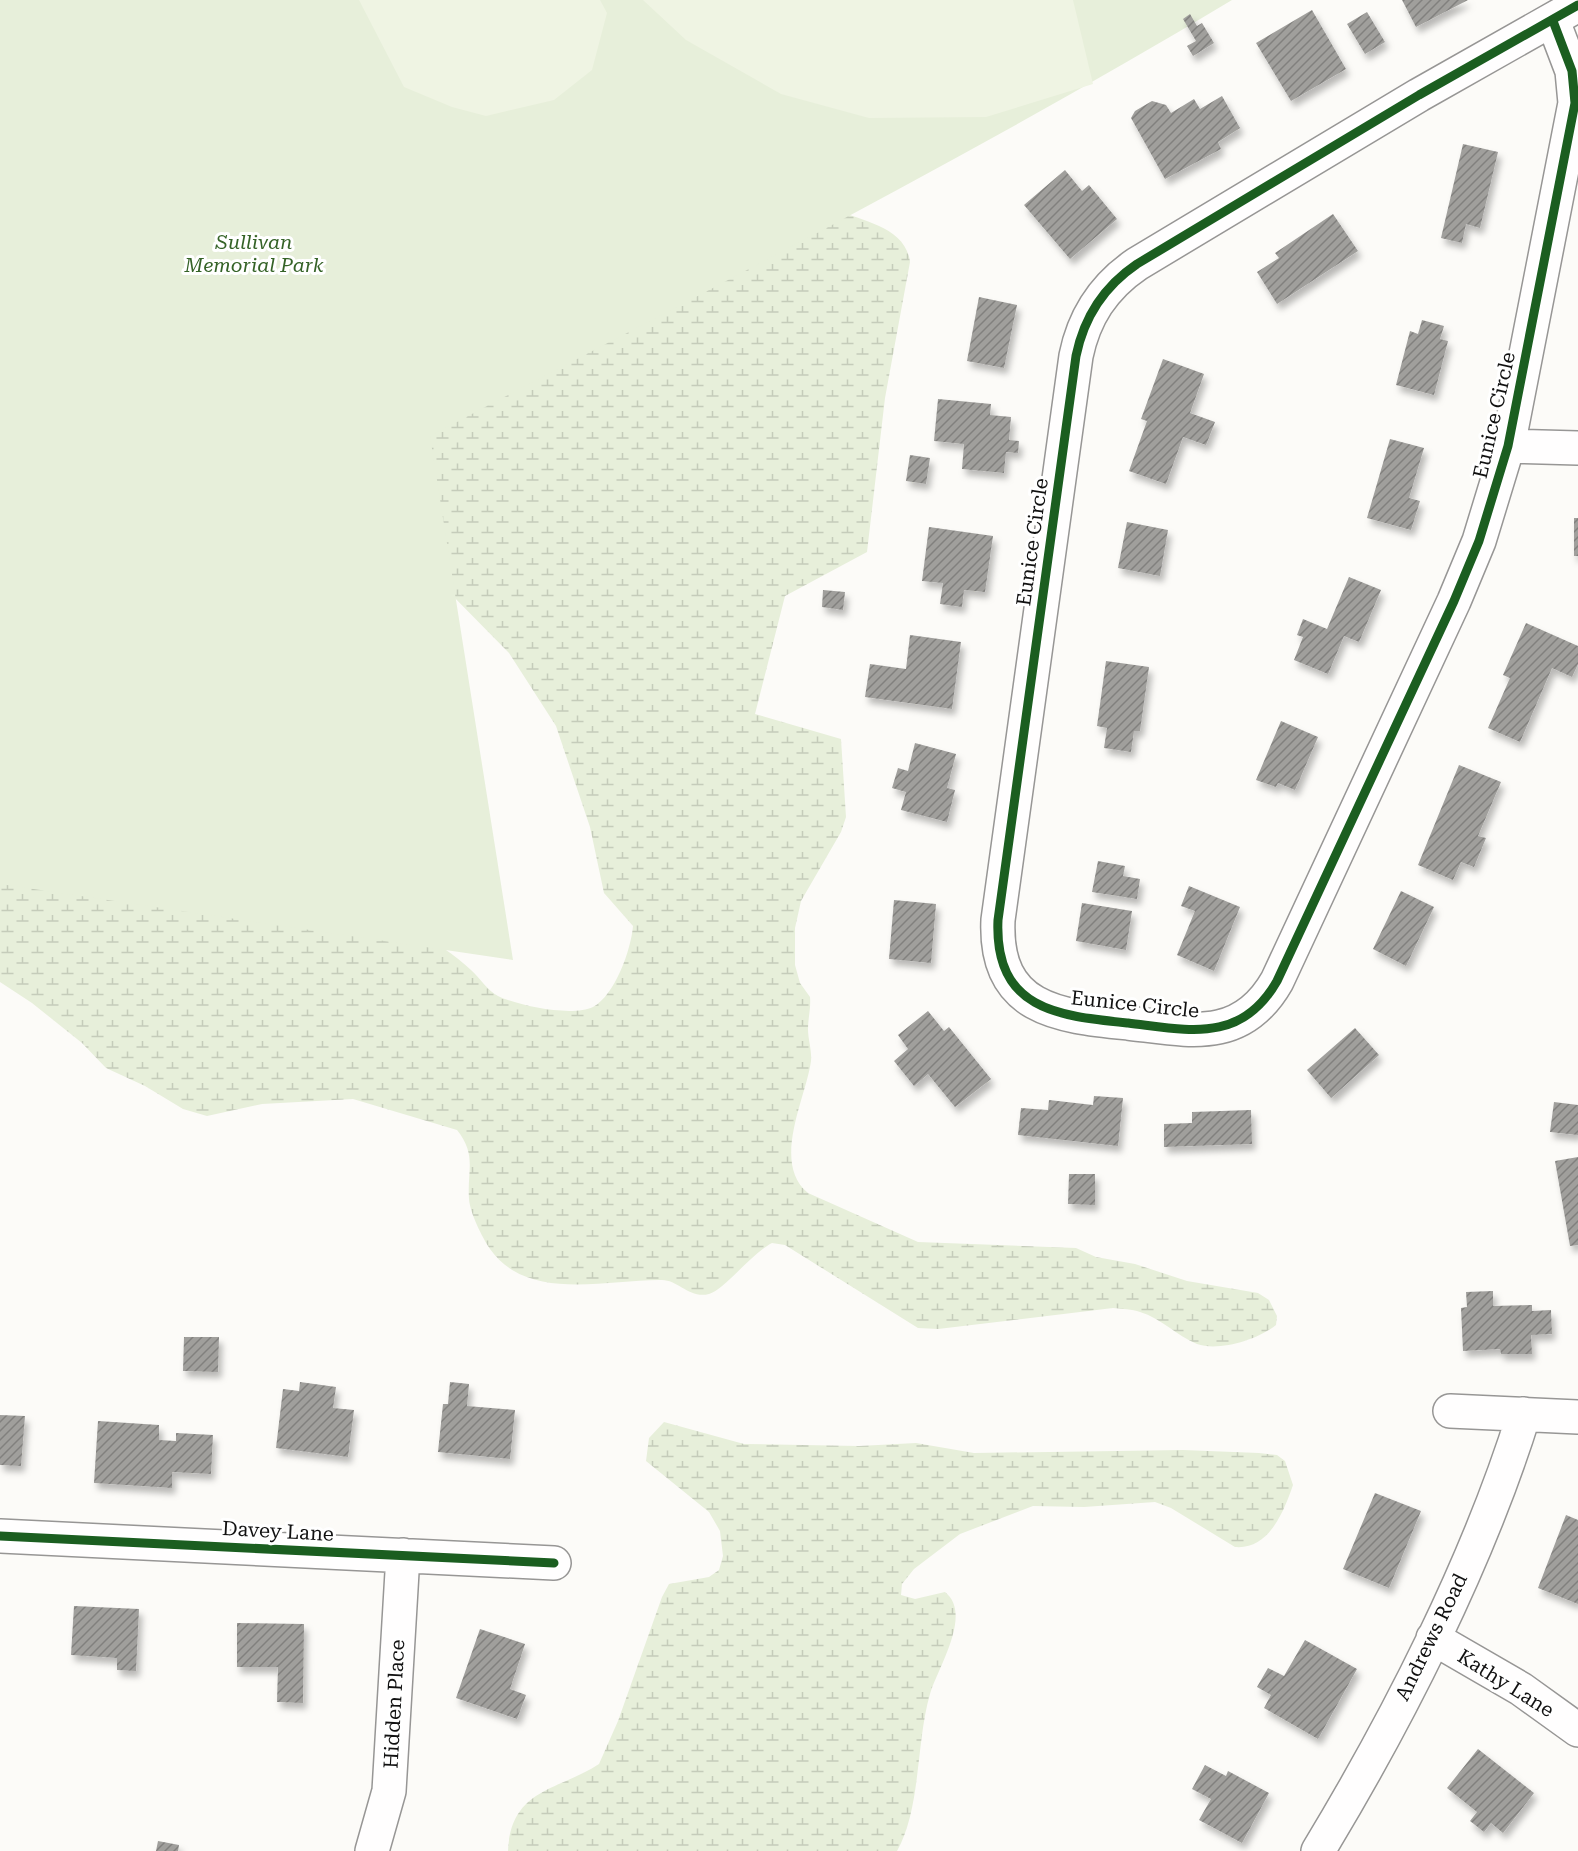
<svg xmlns="http://www.w3.org/2000/svg" width="1578" height="1851" font-family="'Roboto Serif',serif">
  <defs>
    <pattern id="wetland-marsh" width="20" height="14" patternUnits="userSpaceOnUse" patternTransform="scale(1.5)"><rect width="20" height="14" fill="#e7efda"/><path d="M1 5h8M5 5V1M11 12h8M15 12V8" fill="none" stroke="#c5ccba"/></pattern>
    <pattern id="building-hatch" width="6" height="6" patternUnits="userSpaceOnUse" patternTransform="scale(1.5)"><rect width="6" height="6" fill="#a09f9c"/><path d="M-1 1l2-2M0 6l6-6M5 7l2-2" fill="none" stroke="#81807e"/></pattern>
    <filter id="shadow"><feDropShadow dx="3.5" dy="6" stdDeviation="3" flood-color="#0004"/></filter>
  </defs>
  <rect width="100%" height="100%" fill="#fcfbf8"/>
  <path fill="url(#wetland-marsh)" fill-rule="evenodd" d="M0 0 836 210C862 221 906 227 910 262L885 398 867 552 785 596 755 714 841 739 846 817 841 832 801 901 795 928V965L800 983 810 997C811 1008 808 1018 808 1029 808 1039 812 1051 811 1061 806 1098 771 1163 808 1193L918 1242 1076 1248 1096 1257 1135 1264 1187 1281 1258 1293 1269 1300 1277 1316 1276 1325C1259 1339 1219 1352 1197 1344 1177 1336 1161 1318 1140 1312 1132 1309 1122 1309 1113 1308L938 1329 918 1328 785 1245 772 1243C751 1254 724 1290 709 1294 690 1299 678 1280 662 1280 608 1279 528 1303 490 1249 482 1237 470 1213 469 1199 467 1170 477 1155 457 1130L353 1099 262 1104 207 1116 183 1109 145 1086 106 1068 82 1043 32 1003 0 982ZM445 588 509 653 556 726 590 827 604 893 633 926C631 950 615 995 593 1007 572 1017 518 1006 498 996 488 991 480 978 471 970 455 955 434 942 416 928Z
    M664 1422 744 1444 859 1446 916 1443 974 1453 1183 1450 1259 1453 1277 1455 1285 1461 1293 1485C1284 1511 1269 1550 1235 1547L1171 1508 1155 1502 1084 1507 1033 1506 960 1534 914 1569 902 1584 901 1595 915 1599 945 1592C973 1614 938 1667 930 1694 916 1742 921 1809 897 1851H508C511 1788 558 1791 599 1764L618 1721 662 1597 669 1584 709 1577 719 1570 723 1556 720 1531 709 1512 646 1461 649 1438Z"/>
  <path fill="#e7efda" d="M0 0H1232C971 157 700 294 430 436L513 960 0 884Z"/>
  <path fill="#eff4e3" d="M359 0H600L607 13 592 70 554 100 486 116 452 107 404 87Z
    M643 0H1073L1093 84 986 117 869 118 781 94 686 40Z"/>
  <path fill="url(#building-hatch)" filter="url(#shadow)" d="M1402 0H1468L1416 27Z
    M1312 10 1346 69 1291 101 1256 43Z
    M1367 12 1385 42 1365 54 1347 24Z
    M1190 14 1197 26 1202 23 1214 43 1193 56 1187 46 1196 41 1183 19Z
    M1222 96 1240 128 1218 142 1221 149 1165 179 1131 118 1135 111 1152 101 1166 105 1171 113 1194 99 1200 109Z
    M1463 144 1498 152 1480 228 1466 224 1462 243 1441 238Z
    M1065 170 1082 191 1089 185 1117 219 1070 259 1024 205Z
    M1333 214 1358 251 1277 304 1257 272 1279 258 1275 253Z
    M979 297 1017 305 1004 368 967 361Z
    M1422 320 1444 326 1440 339 1448 341 1434 395 1396 385 1410 331 1418 334Z
    M1163 359 1204 374 1190 413 1215 422 1206 445 1183 437 1166 484 1129 471 1147 421 1141 419Z
    M938 399 991 404 990 415 1011 417 1009 440 1019 441 1018 453 1006 452 1004 473 962 469 964 444 934 441Z
    M1390 439 1424 448 1409 498 1420 501 1411 530 1367 518Z
    M910 455 930 458 926 484 906 481Z
    M1574 518H1578V556H1574Z
    M1127 522 1168 530 1160 576 1118 568Z
    M929 527 993 536 985 592 964 590 962 607 940 604 943 583 922 581Z
    M1349 577 1381 590 1359 642 1344 636 1328 674 1294 660 1303 637 1297 635 1303 619 1327 629Z
    M823 590 845 592 843 610 822 607Z
    M1526 623 1578 646V664L1572 677 1552 668 1520 742 1488 728 1510 678 1503 675Z
    M910 635 961 642 952 709 865 697 870 664 906 669Z
    M1106 661 1149 667 1140 731H1134L1131 752 1104 748 1107 728 1097 726Z
    M1281 721 1318 737 1295 790 1278 783 1276 787 1256 780Z
    M915 743 956 754 947 788 955 790 947 822 901 810 906 792 892 788 898 768 908 771Z
    M1459 765 1501 782 1478 836 1486 838 1474 867 1461 862 1453 880 1418 865Z
    M1098 861 1125 866 1123 876 1140 879 1137 899 1092 892Z
    M1189 886 1240 907 1214 971 1177 955 1195 911 1181 906Z
    M1401 891 1434 907 1406 966 1373 949Z
    M894 900 936 904 931 963 889 959Z
    M1082 903 1132 911 1126 950 1076 941Z
    M928 1011 944 1031 949 1027 991 1079 955 1107 928 1074 914 1086 894 1061 908 1049 898 1035Z
    M1355 1028 1379 1055 1331 1098 1307 1070Z
    M1094 1096 1123 1098 1118 1146 1018 1135 1021 1108 1048 1110 1049 1100 1093 1105Z
    M1554 1102 1578 1105V1135L1550 1132Z
    M1251 1110 1252 1144 1164 1147V1124L1192 1123V1112Z
    M1578 1157V1245L1570 1246 1555 1161Z
    M1069 1174H1095V1205L1068 1204Z
    M1493 1291V1306L1532 1305V1311L1551 1310 1552 1334 1531 1335 1532 1354H1501L1500 1349 1463 1351 1461 1308 1467 1307 1466 1292Z
    M184 1337H219L218 1372 183 1371Z
    M300 1382 336 1387 333 1408 354 1410 348 1457 276 1448 283 1389 299 1391Z
    M450 1382 469 1384 467 1406 515 1410 510 1459 438 1452 443 1404H448Z
    M0 1415 25 1416 21 1466 0 1465Z
    M98 1421 159 1425V1440L176 1441V1433L213 1435 211 1474 172 1472V1488L94 1483Z
    M1375 1493 1421 1511 1389 1588 1343 1569Z
    M1566 1515 1578 1520V1604L1538 1588Z
    M74 1606 139 1609 136 1671 117 1670V1658L71 1655Z
    M237 1623 304 1624 303 1703 277 1702 278 1667H237Z
    M480 1629 525 1644 510 1689 526 1695 517 1719 456 1698Z
    M1305 1640 1357 1669 1318 1739 1264 1708 1271 1695 1257 1687 1268 1668 1284 1676Z
    M1478 1749 1534 1793 1503 1833 1491 1823 1484 1832 1470 1821 1477 1812 1447 1788Z
    M1205 1765 1226 1776 1228 1771 1269 1793 1242 1843 1199 1820 1211 1799 1192 1789Z
    M158 1841 179 1845 178 1851H156Z"/>
  <g fill="none" stroke-linecap="round" stroke-linejoin="round">
    <g stroke="#979695" stroke-width="36">
      <path id="minor" d="M1553 21 1572 71 1575 103 1508 446 1479 541 1454 601 1277 981C1241 1044 1189 1030 1128 1023 1058 1016 994 1010 998 920L1076 356C1084 317 1103 287 1137 264L1419 95 1578 5
        M1508 446 1578 448
        M1450 1411 1578 1417
        M0 1536 554 1563
        M1433 1638 1521 1689 1578 1730
        M372 1851 389 1791 403 1555
        M1318 1851C1398 1719 1478 1562 1524 1414"/>
    </g>
    <use href="#minor" stroke="#fffefe" stroke-width="33"/>
    <g stroke="#fff" stroke-width="13">
      <path id="cycleway" d="M1553 21 1572 71 1575 103 1508 446 1479 541 1454 601 1277 981C1241 1044 1189 1030 1128 1023 1058 1016 994 1010 998 920L1076 356C1084 317 1103 287 1137 264L1419 95 1578 5
        M0 1536 554 1563"/>
    </g>
    <use href="#cycleway" stroke="#1b5e20" stroke-width="9"/>
  </g>
  <g text-anchor="middle" dominant-baseline="central" stroke-width="6" stroke-linejoin="round" paint-order="stroke">
    <g font-size="20" font-style="italic" fill="#356327" stroke="#fff">
      <text x="254" y="242">Sullivan<tspan x="254" dy="23">Memorial Park</tspan></text>
    </g>
    <g font-size="20" fill="#111" stroke="#fff">
      <text transform="translate(1494 415) rotate(-77)">Eunice Circle</text>
      <text transform="translate(1032 542) rotate(-82)">Eunice Circle</text>
      <text transform="translate(1135 1004) rotate(6)">Eunice Circle</text>
      <text transform="translate(278 1531) rotate(3)">Davey Lane</text>
      <text transform="translate(1431 1637) rotate(-64)">Andrews Road</text>
      <text transform="translate(1506 1683) rotate(32)">Kathy Lane</text>
      <text transform="translate(394 1704) rotate(-87)">Hidden Place</text>
    </g>
  </g>
</svg>
